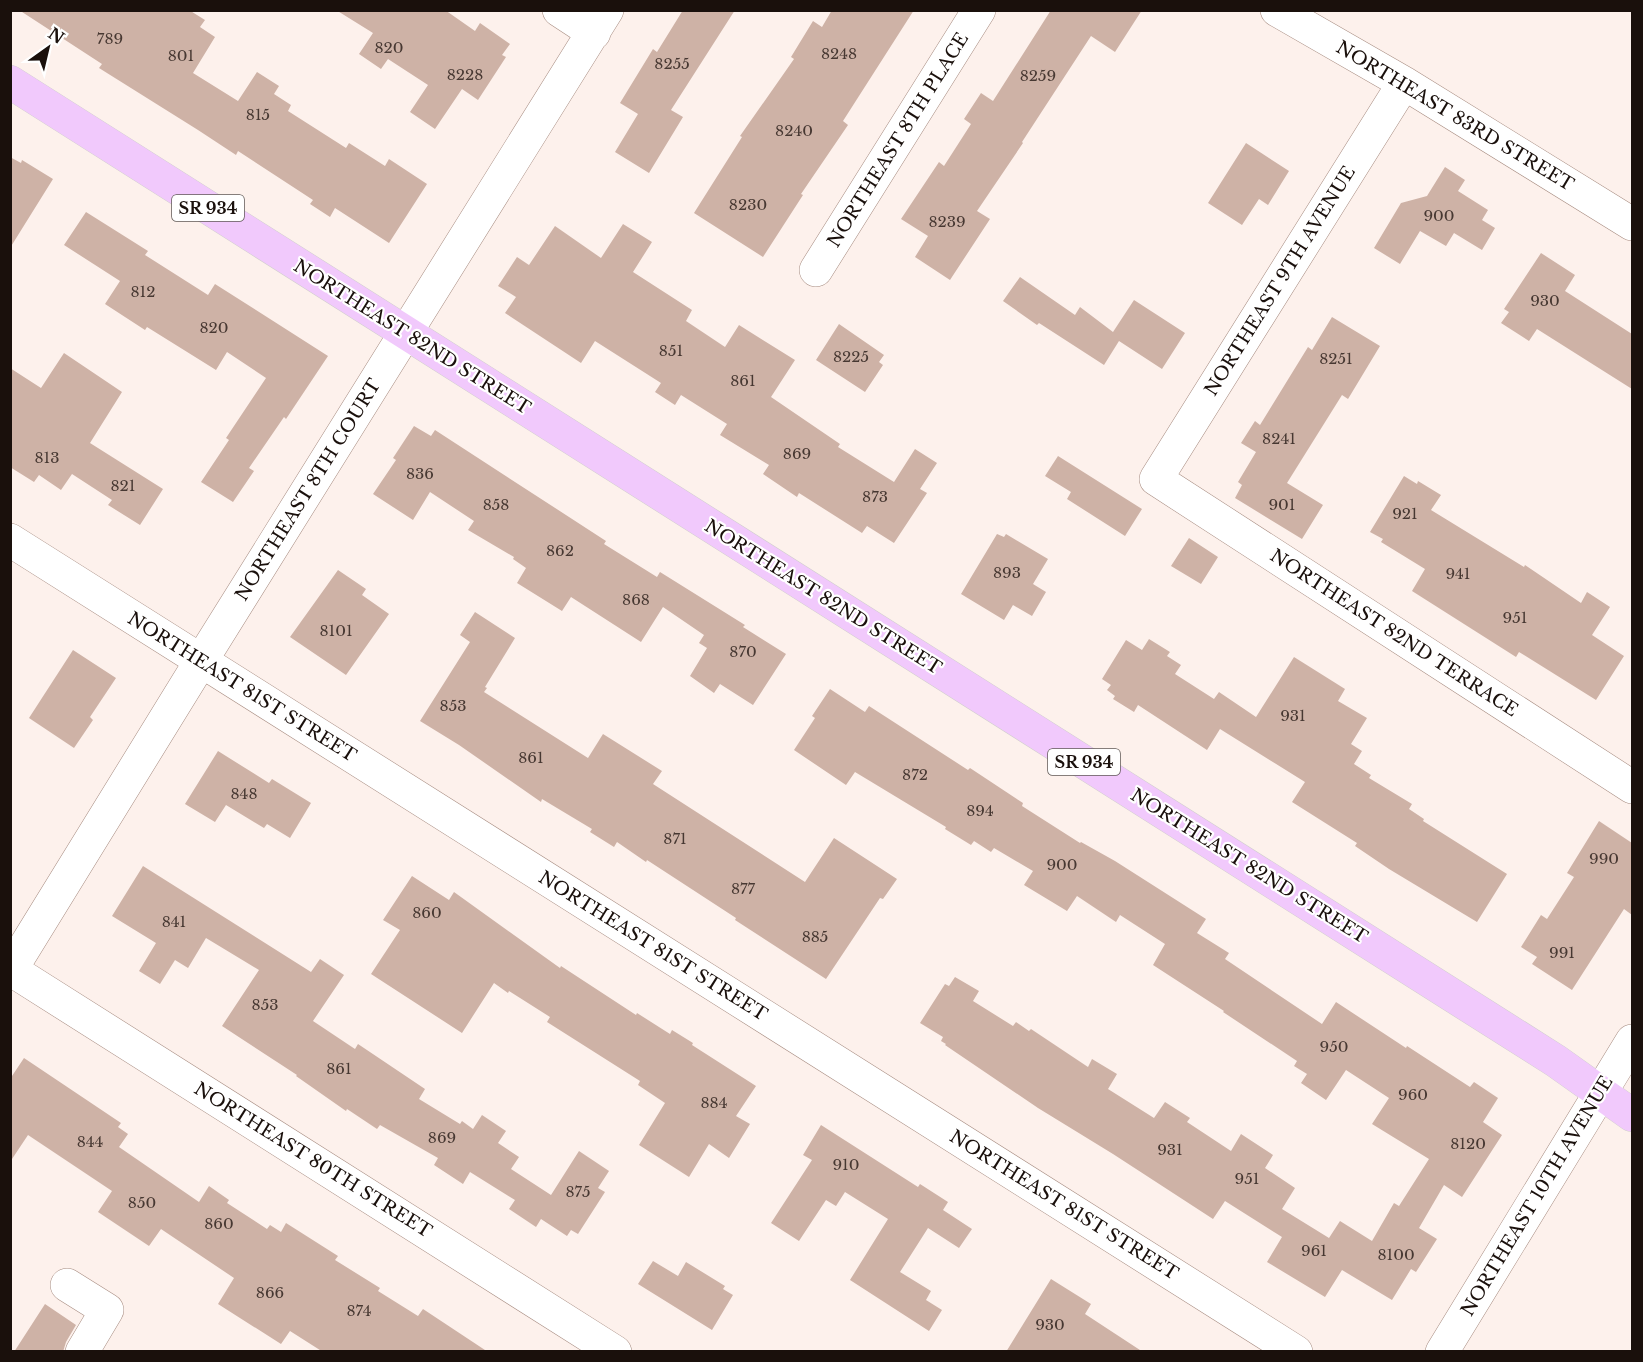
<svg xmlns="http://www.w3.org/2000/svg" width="1643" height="1362" font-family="'Libre Baskerville',serif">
  <rect width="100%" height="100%" fill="#fdf1ec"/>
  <path fill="#ceb2a6" d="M19 10H189L205 20 200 27 215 37 193 73 238 101 257 72 279 86 274 94 291 105 288 111 346 148 349 143 385 166 389 159 427 184 389 243 335 208 330 217 310 204 313 200 238 151 236 155 198 130 99 68 102 64Z
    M336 10H445L475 31 480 23 510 44 502 55 506 57 478 100 462 89 435 129 410 112 428 85 388 59 381 69 359 54 373 33Z
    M683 10H735L671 110 683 117 649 173 615 152 638 114 620 103 653 49 657 52Z
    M832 10H914L843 121 848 125 801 194 803 195 763 257 694 213 742 137 740 136 794 59 791 57 813 21 822 27Z
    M1051 10H1142L1115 52 1091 36 1022 142 1023 143 977 211 990 219 950 280 915 257 928 236 901 219 939 162 944 166 971 124 964 119 981 93 993 101Z
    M1246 143 1289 171 1268 205 1259 199 1242 225 1208 203Z
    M10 157 21 163 22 160 53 179 10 248Z
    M1445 167 1465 180 1458 191 1488 210 1482 220 1495 228 1482 250 1454 233 1446 246 1420 231 1400 264 1374 248 1401 203 1427 196Z
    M86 212 148 251 145 255 208 295 215 284 328 356 286 419 284 417 249 468 254 471 233 502 201 482 229 440 226 438 266 378 227 352 216 370 147 327 145 330 105 304 120 281 64 245Z
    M623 224 652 242 633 272 692 310 686 321 725 347 739 325 795 360 771 397 840 444 838 447 894 482 915 449 937 463 920 489 927 493 894 543 867 526 862 533 799 493 797 497 763 474 769 465 720 435 727 424 681 395 675 405 655 392 661 383 595 341 581 363 505 313 516 297 498 286 517 257 529 265 555 226 601 258Z
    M1541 253 1575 275 1565 291 1632 334V389L1537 329 1529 341 1501 323 1509 312 1504 309Z
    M1020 277 1075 315 1080 307 1113 332 1134 300 1185 333 1162 369 1119 341 1104 365 1039 323 1037 325 1003 301Z
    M1332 317 1380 346 1348 399 1342 395 1287 483 1323 505 1302 539 1235 498 1242 485 1238 482 1256 452 1241 443 1255 421 1260 425 1308 347 1312 350Z
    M839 324 884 355 879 362 883 365 865 392 816 360Z
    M64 353 122 392 90 443 163 489 140 525 108 505 112 500 72 474 61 490 39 475 34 482 10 467V368L41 388Z
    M414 426 431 436 435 430 606 541 604 544 657 577 660 572 745 625 743 627 786 654 753 705 720 684 714 693 690 676 707 648 699 643 704 635 663 607 641 642 571 597 562 611 517 583 526 568 513 559 514 557 468 530 474 521 430 492 413 520 373 494 396 460 393 458Z
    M1058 456 1142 509 1125 536 1067 499 1071 492 1045 476Z
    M1404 476 1417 484 1418 481 1441 495 1431 510 1524 567 1525 565 1581 603 1587 592 1610 607 1592 635 1624 656 1596 700 1519 652 1516 657 1412 591 1425 569 1381 542 1383 539 1370 532Z
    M997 534 1004 537 1006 534 1048 559 1033 584 1046 592 1032 616 1013 605 1004 620 961 594Z
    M1189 538 1218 557 1201 584 1171 566Z
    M338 570 366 589 362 595 389 614 346 675 290 637Z
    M475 612 515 638 485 687 487 688 484 692 588 758 603 734 662 771 653 784 805 882 834 838 897 879 883 899 880 898 826 979 735 920 736 918 647 860 646 862 617 842 614 847 590 832 592 829 542 799 541 802 459 745 420 721 470 642 460 635Z
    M1149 639 1170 652 1167 656 1181 665 1175 674 1214 699 1219 692 1256 717 1294 657 1345 689 1338 701 1367 718 1351 744 1362 751 1354 764 1371 775 1369 778 1412 804 1409 809 1424 819 1423 821 1507 874 1477 922 1389 869 1355 846 1357 843 1292 802 1305 782 1220 729 1207 750 1138 705 1134 712 1113 699 1115 696 1107 690 1111 685 1102 679 1126 640 1142 650Z
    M73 650 116 678 90 717 93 720 74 748 29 718Z
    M830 689 865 712 869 706 968 770 970 768 1023 803 1022 806 1080 843 1081 842 1115 861 1206 919 1197 933 1229 953 1225 959 1322 1024 1336 1002 1406 1048 1407 1046 1470 1087 1474 1082 1498 1098 1483 1122 1502 1135 1462 1197 1444 1185 1419 1228 1437 1239 1416 1272 1411 1269 1392 1300 1342 1270 1325 1297 1267 1262 1282 1237 1225 1201 1213 1219 1113 1154 1038 1108 945 1045 946 1044 941 1041 943 1037 920 1023 945 984 949 986 955 977 979 991 973 1001 1013 1026 1016 1022 1029 1031 1031 1029 1088 1067 1092 1059 1117 1074 1108 1089 1154 1118 1165 1102 1190 1118 1187 1122 1231 1151 1241 1134 1273 1155 1265 1168 1295 1188 1282 1209 1329 1238 1340 1221 1372 1241 1394 1203 1399 1206 1429 1159 1372 1124 1389 1098 1346 1070 1326 1100 1301 1083 1307 1074 1294 1066 1297 1061 1223 1012 1224 1011 1153 965 1165 944 1120 915 1116 922 1077 896 1067 911 1024 885 1033 871 994 848 991 852 974 841 971 845 945 829 946 827 855 772 846 785 794 750 815 718 812 716Z
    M218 751 269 783 272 779 311 803 290 838 267 824 264 828 226 805 215 822 185 804Z
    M1599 821 1632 843V915L1624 909 1572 990 1532 964 1537 957 1521 947 1541 915 1547 919 1574 877 1567 873Z
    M143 866 311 972 320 959 344 975 313 1021 355 1049 358 1044 425 1089 419 1099 460 1124 462 1121 473 1129 482 1115 506 1131 498 1143 519 1157 511 1169 551 1195 579 1151 609 1171 598 1188 605 1192 578 1234 571 1230 567 1236 541 1219 536 1227 509 1209 515 1200 470 1172 463 1184 434 1165 438 1158 380 1125 377 1129 347 1109 346 1111 296 1076 297 1075 222 1026 259 970 206 938 188 968 175 960 160 984 139 971 156 943 112 916Z
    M412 876 449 900 454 892 560 968 561 966 636 1015 637 1013 670 1034 672 1030 693 1043 692 1045 756 1086 736 1116 750 1124 729 1158 709 1144 689 1177 639 1145 665 1103 638 1085 640 1081 547 1022 550 1017 509 991 508 993 494 983 462 1033 371 974 400 930 383 920Z
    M24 1058 121 1123 118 1127 128 1134 119 1147 199 1202 209 1186 229 1200 227 1203 267 1229 270 1225 281 1232 286 1223 338 1256 335 1260 380 1288 378 1291 418 1316 423 1309 488 1352H323L290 1331 281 1344 218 1304 234 1278 161 1229 149 1246 98 1212 112 1191 28 1135 10 1162V1079Z
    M821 1125 918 1187 920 1184 948 1202 943 1210 972 1229 959 1248 928 1228 900 1272 931 1291 926 1300 942 1310 929 1331 850 1280 888 1219 845 1192 836 1206 826 1200 799 1241 771 1223 812 1160 803 1155Z
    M653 1261 678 1276 686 1262 725 1286 723 1289 733 1295 712 1330 638 1284Z
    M1051 1279 1091 1304 1085 1314 1143 1352H1006Z
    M45 1304 76 1325 66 1342 63 1352H14Z"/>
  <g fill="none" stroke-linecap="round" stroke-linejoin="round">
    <g stroke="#a78c81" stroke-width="34">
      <path id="minor" d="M559 10 594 33
        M1277 10 1404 83 1632 224
        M1404 83 1156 479 1632 787
        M816 270 979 10
        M10 540 1296 1352
        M10 969 615 1352
        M10 971 201 661 607 10
        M67 1285 107 1310 82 1352
        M1442 1352 1632 1041"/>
    </g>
    <g stroke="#d1cfce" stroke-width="34">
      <path id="major" d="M10 82 1556 1061 1632 1115"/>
    </g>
    <use href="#minor" stroke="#fff" stroke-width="33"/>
    <use href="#major" stroke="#f1c9fc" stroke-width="33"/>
  </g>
  <g text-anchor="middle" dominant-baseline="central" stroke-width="4.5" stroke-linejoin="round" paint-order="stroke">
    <g font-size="15" fill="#473832">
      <text x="110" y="38">789</text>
      <text x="389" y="47">820</text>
      <text x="839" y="53">8248</text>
      <text x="181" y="55">801</text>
      <text x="672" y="63">8255</text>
      <text x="465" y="74">8228</text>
      <text x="1038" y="75">8259</text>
      <text x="258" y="114">815</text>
      <text x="794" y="130">8240</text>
      <text x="748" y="204">8230</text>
      <text x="1439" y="215">900</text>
      <text x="947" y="221">8239</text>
      <text x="143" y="291">812</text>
      <text x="1545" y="300">930</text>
      <text x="214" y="327">820</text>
      <text x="671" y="350">851</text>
      <text x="851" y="356">8225</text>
      <text x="1336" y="358">8251</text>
      <text x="743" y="380">861</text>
      <text x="1279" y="438">8241</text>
      <text x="797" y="453">869</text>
      <text x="47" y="457">813</text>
      <text x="420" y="473">836</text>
      <text x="123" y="485">821</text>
      <text x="875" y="496">873</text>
      <text x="496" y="504">858</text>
      <text x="1282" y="504">901</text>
      <text x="1405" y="513">921</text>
      <text x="560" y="550">862</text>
      <text x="1007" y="572">893</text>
      <text x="1458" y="573">941</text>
      <text x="636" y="599">868</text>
      <text x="1515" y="617">951</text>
      <text x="336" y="630">8101</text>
      <text x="743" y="651">870</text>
      <text x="453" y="705">853</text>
      <text x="1293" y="715">931</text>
      <text x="531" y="757">861</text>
      <text x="915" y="774">872</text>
      <text x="244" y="793">848</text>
      <text x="980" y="810">894</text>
      <text x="675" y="838">871</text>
      <text x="1604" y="858">990</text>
      <text x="1062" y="864">900</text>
      <text x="743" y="888">877</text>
      <text x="427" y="912">860</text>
      <text x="174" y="921">841</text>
      <text x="815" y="936">885</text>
      <text x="1562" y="952">991</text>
      <text x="265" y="1004">853</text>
      <text x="1334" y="1046">950</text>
      <text x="339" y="1068">861</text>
      <text x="1413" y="1094">960</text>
      <text x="714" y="1102">884</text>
      <text x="442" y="1137">869</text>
      <text x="90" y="1141">844</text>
      <text x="1468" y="1143">8120</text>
      <text x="1170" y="1149">931</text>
      <text x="846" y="1164">910</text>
      <text x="1247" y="1178">951</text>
      <text x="578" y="1191">875</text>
      <text x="142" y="1202">850</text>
      <text x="219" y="1223">860</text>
      <text x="1314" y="1250">961</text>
      <text x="1396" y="1254">8100</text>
      <text x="270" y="1292">866</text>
      <text x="359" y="1310">874</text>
      <text x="1050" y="1324">930</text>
    </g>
    <g fill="#fff" stroke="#5f5855" stroke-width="1.5">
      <rect x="172" y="195" width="72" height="26" rx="4.5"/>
      <rect x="1048" y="749" width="72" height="26" rx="4.5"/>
    </g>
    <g font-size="16" font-weight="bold" fill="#1a100c">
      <text x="208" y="208">SR 934</text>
      <text x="1084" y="762">SR 934</text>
    </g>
    <g font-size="18" fill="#1a100c" stroke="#fff">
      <text transform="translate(1455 116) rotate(31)">NORTHEAST 83RD STREET</text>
      <text transform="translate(898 140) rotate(-58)">NORTHEAST 8TH PLACE</text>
      <text transform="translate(1280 281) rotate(-58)">NORTHEAST 9TH AVENUE</text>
      <text transform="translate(412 337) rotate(32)">NORTHEAST 82ND STREET</text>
      <text transform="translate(308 490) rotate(-58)">NORTHEAST 8TH COURT</text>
      <text transform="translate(823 597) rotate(32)">NORTHEAST 82ND STREET</text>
      <text transform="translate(1394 633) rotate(33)">NORTHEAST 82ND TERRACE</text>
      <text transform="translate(242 687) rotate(32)">NORTHEAST 81ST STREET</text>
      <text transform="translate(1249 866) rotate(32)">NORTHEAST 82ND STREET</text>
      <text transform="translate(653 946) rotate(32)">NORTHEAST 81ST STREET</text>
      <text transform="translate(313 1160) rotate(32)">NORTHEAST 80TH STREET</text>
      <text transform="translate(1537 1196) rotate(-59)">NORTHEAST 10TH AVENUE</text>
      <text transform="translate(1064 1205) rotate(32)">NORTHEAST 81ST STREET</text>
    </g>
  </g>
  <rect width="1643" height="1362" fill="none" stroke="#1a100c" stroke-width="24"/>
  <g transform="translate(48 48) rotate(34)" stroke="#ffffff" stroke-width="4.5" paint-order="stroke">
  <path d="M0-4.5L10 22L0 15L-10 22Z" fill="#1a100c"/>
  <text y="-9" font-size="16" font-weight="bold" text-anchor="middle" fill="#1a100c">N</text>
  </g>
</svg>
